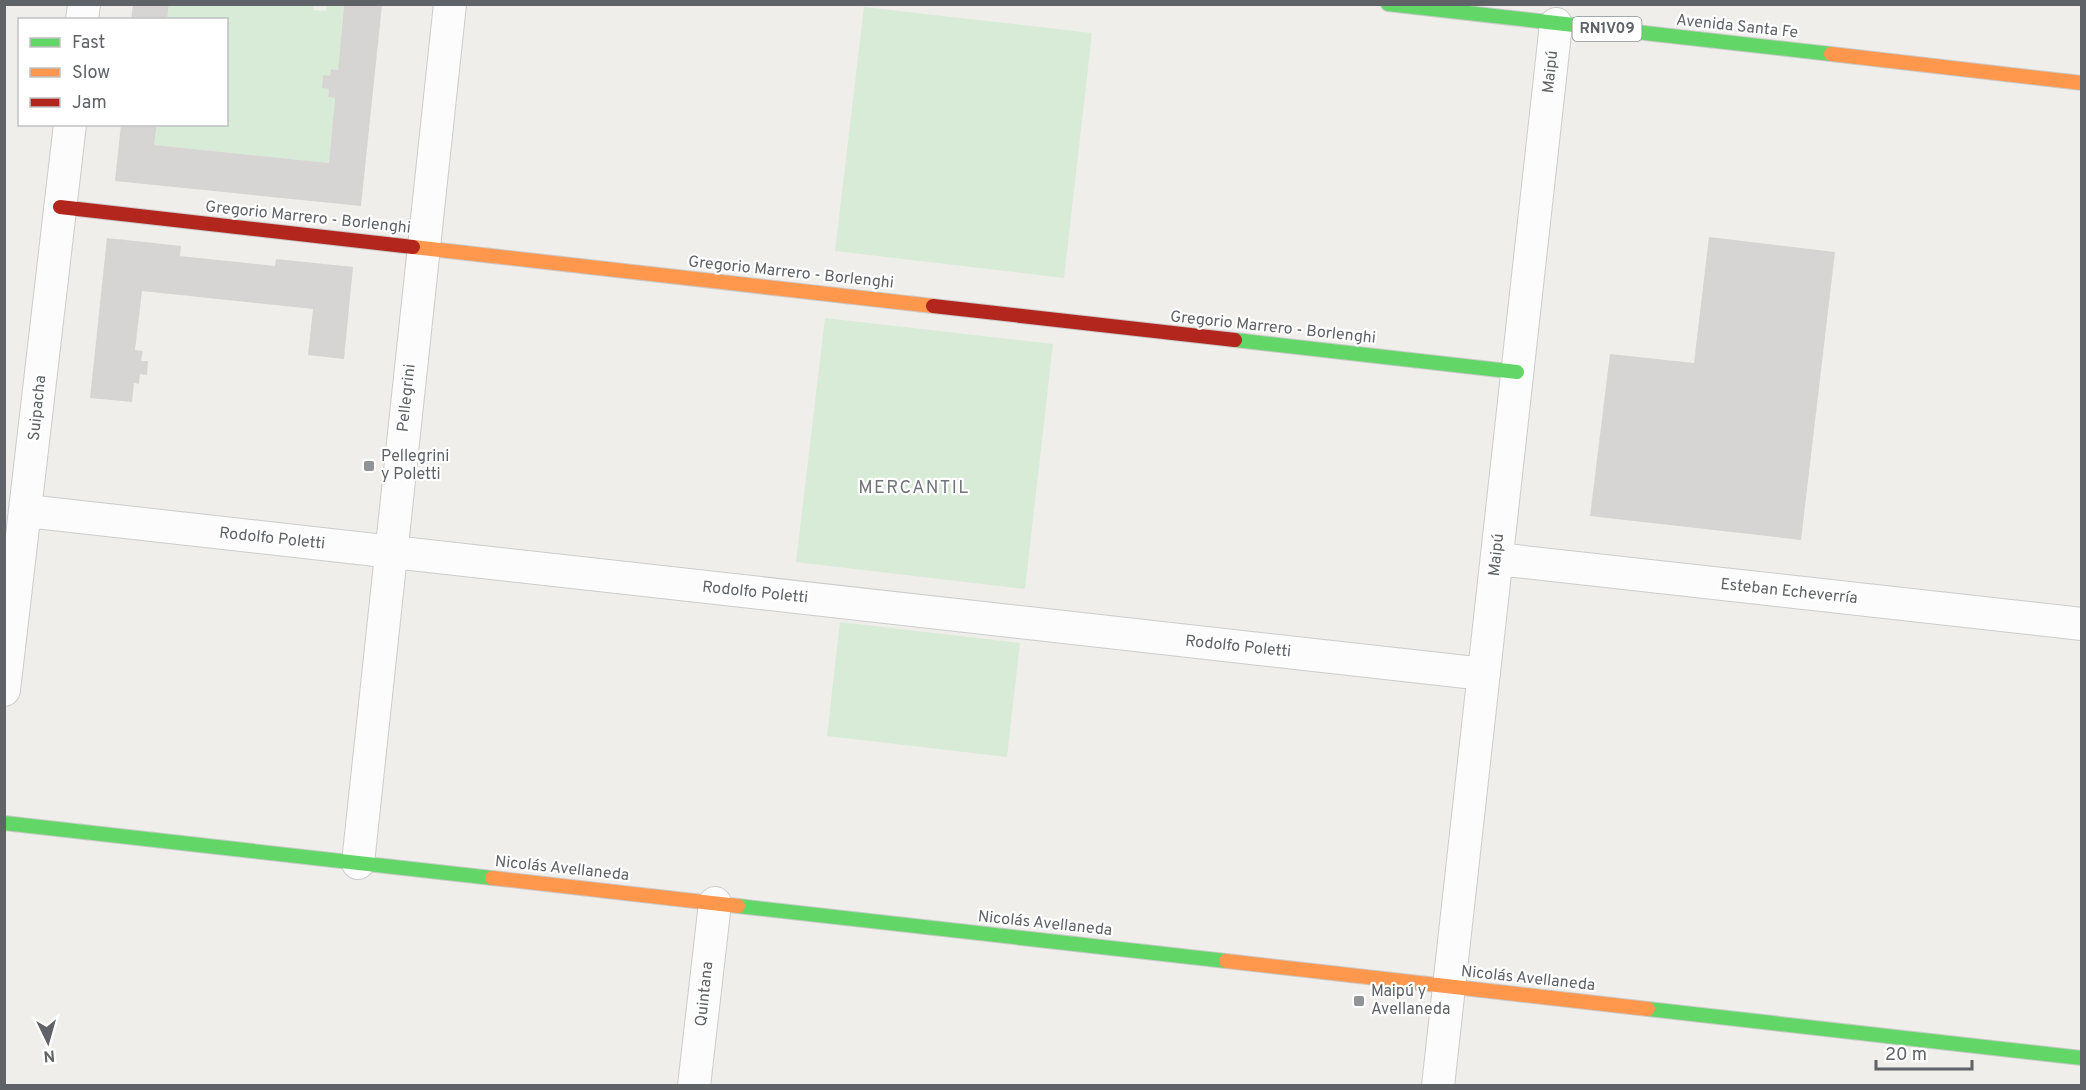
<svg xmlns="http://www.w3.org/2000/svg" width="2086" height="1090" font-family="Overpass,sans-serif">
  <rect width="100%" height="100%" fill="#efeeea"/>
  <path fill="#d8ebd6" d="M313 4V10L326 11 327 5H344L338 70 331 69 330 76H323L322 88 329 89 328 97 335 98 329 163 154 145 157 125 226 124V20L167 19 169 5Z
    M864 7 1092 33 1064 278 835 251Z
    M825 318 1053 344 1025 589 796 562Z
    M840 622 1020 643 1007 757 827 736Z"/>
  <path fill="#d6d5d3" d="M133 4H169L167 20H131Z
    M344 5H382L361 206 115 181 121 124H157L154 145 329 163 335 98 328 97 329 89 322 88 323 75 330 76 331 69 338 70Z
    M1709 237 1835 252 1801 540 1590 516 1610 354 1694 363Z
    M107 238 181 246 180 256 275 266 276 259 353 267 344 359 308 355 313 309 142 291 135 350 143 351 141 361H148L147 375 140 374 139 384 134 383 132 402 90 398Z"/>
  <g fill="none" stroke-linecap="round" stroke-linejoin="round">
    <g stroke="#cbcccc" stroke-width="34">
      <path id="street" d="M82 20 84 4
        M27 511 1484 674
        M1497 559 2082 624
        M4 690 70 124
        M358 863 450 4
        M694 1086 715 903
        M1438 1086 1556 24"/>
    </g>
    <g stroke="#cacacb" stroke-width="16">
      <path id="fast" d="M1388 4 1831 54
        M1235 340 1517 372
        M4 823 492 878
        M738 906 1226 961
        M1648 1009 2082 1058"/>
    </g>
    <g stroke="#cacacb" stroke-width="16">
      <path id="slow" d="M1831 54 2082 83
        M413 247 933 306
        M492 878 738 906
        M1226 961 1648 1009"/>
    </g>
    <g stroke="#cacacb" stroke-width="16">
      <path id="jam" d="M60 207 413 247
        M933 306 1235 340"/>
    </g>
    <use href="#street" stroke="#fdfcfc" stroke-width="32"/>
    <use href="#fast" stroke="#63d668" stroke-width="14"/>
    <use href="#slow" stroke="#ff974d" stroke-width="14"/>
    <use href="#jam" stroke="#b3261e" stroke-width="14"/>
  </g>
  <g fill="#919496" stroke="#fff" stroke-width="2">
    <rect x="363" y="460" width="12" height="12" rx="3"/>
    <rect x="1353" y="995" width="12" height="12" rx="3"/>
  </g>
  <g text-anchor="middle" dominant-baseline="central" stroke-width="4.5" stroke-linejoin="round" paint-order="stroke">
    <rect fill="#fff" stroke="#8f9295" stroke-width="1.5" x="1572.5" y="17" width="69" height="24" rx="4.5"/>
    <g font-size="15" font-weight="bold" fill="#5f6368">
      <text x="1607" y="29">RN1V09</text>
    </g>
    <g font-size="16" fill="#5f6368" stroke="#fff">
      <text transform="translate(1737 27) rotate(6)">Avenida Santa Fe</text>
      <text transform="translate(1551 72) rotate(-84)">Maipú</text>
      <text transform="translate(308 218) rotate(6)">Gregorio Marrero - Borlenghi</text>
      <text transform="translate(791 273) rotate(6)">Gregorio Marrero - Borlenghi</text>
      <text transform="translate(1273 328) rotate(6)">Gregorio Marrero - Borlenghi</text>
      <text transform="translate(407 398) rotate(-84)">Pellegrini</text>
      <text transform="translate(38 408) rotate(-84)">Suipacha</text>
      <text transform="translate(272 539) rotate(6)">Rodolfo Poletti</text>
      <text transform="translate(1497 555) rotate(-84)">Maipú</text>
      <text transform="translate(1789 592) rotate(6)">Esteban Echeverría</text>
      <text transform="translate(755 593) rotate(6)">Rodolfo Poletti</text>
      <text transform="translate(1238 647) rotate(6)">Rodolfo Poletti</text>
      <text transform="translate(562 869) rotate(6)">Nicolás Avellaneda</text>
      <text transform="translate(1045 924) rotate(6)">Nicolás Avellaneda</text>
      <text transform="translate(1528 979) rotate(6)">Nicolás Avellaneda</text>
      <text transform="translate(705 994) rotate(-84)">Quintana</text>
    </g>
    <g font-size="16" fill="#5f6368" stroke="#fff" text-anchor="start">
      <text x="381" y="457">Pellegrini<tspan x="381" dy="18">y Poletti</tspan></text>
      <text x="1371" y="992">Maipú y<tspan x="1371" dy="18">Avellaneda</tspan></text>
    </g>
    <g font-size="18" letter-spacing="1.5" fill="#70757a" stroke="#fff">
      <text x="914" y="488">MERCANTIL</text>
    </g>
  </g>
  <rect width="2086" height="1090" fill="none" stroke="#5f6368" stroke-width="12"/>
  <rect x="18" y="18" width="210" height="108" fill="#ffffff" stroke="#bfc1c3" stroke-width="1.5"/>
  <rect x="30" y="38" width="30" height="9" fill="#63d668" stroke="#bfc1c3" stroke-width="1.5"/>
  <text x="72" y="48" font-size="18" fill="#5f6368">Fast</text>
  <rect x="30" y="68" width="30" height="9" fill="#ff974d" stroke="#bfc1c3" stroke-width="1.5"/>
  <text x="72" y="78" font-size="18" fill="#5f6368">Slow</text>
  <rect x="30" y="98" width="30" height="9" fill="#b3261e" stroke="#bfc1c3" stroke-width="1.5"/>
  <text x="72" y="108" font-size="18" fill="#5f6368">Jam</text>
  <g transform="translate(48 1042) rotate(175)" stroke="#ffffff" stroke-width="4.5" paint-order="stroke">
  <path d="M0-4.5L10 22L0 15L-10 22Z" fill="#5f6368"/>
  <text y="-9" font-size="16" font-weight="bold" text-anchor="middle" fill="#5f6368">N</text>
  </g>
  <path d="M1876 1060v9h96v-9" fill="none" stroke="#5f6368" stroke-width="3"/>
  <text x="1885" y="1060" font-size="18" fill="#5f6368" stroke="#ffffff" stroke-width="4.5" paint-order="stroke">20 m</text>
</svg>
